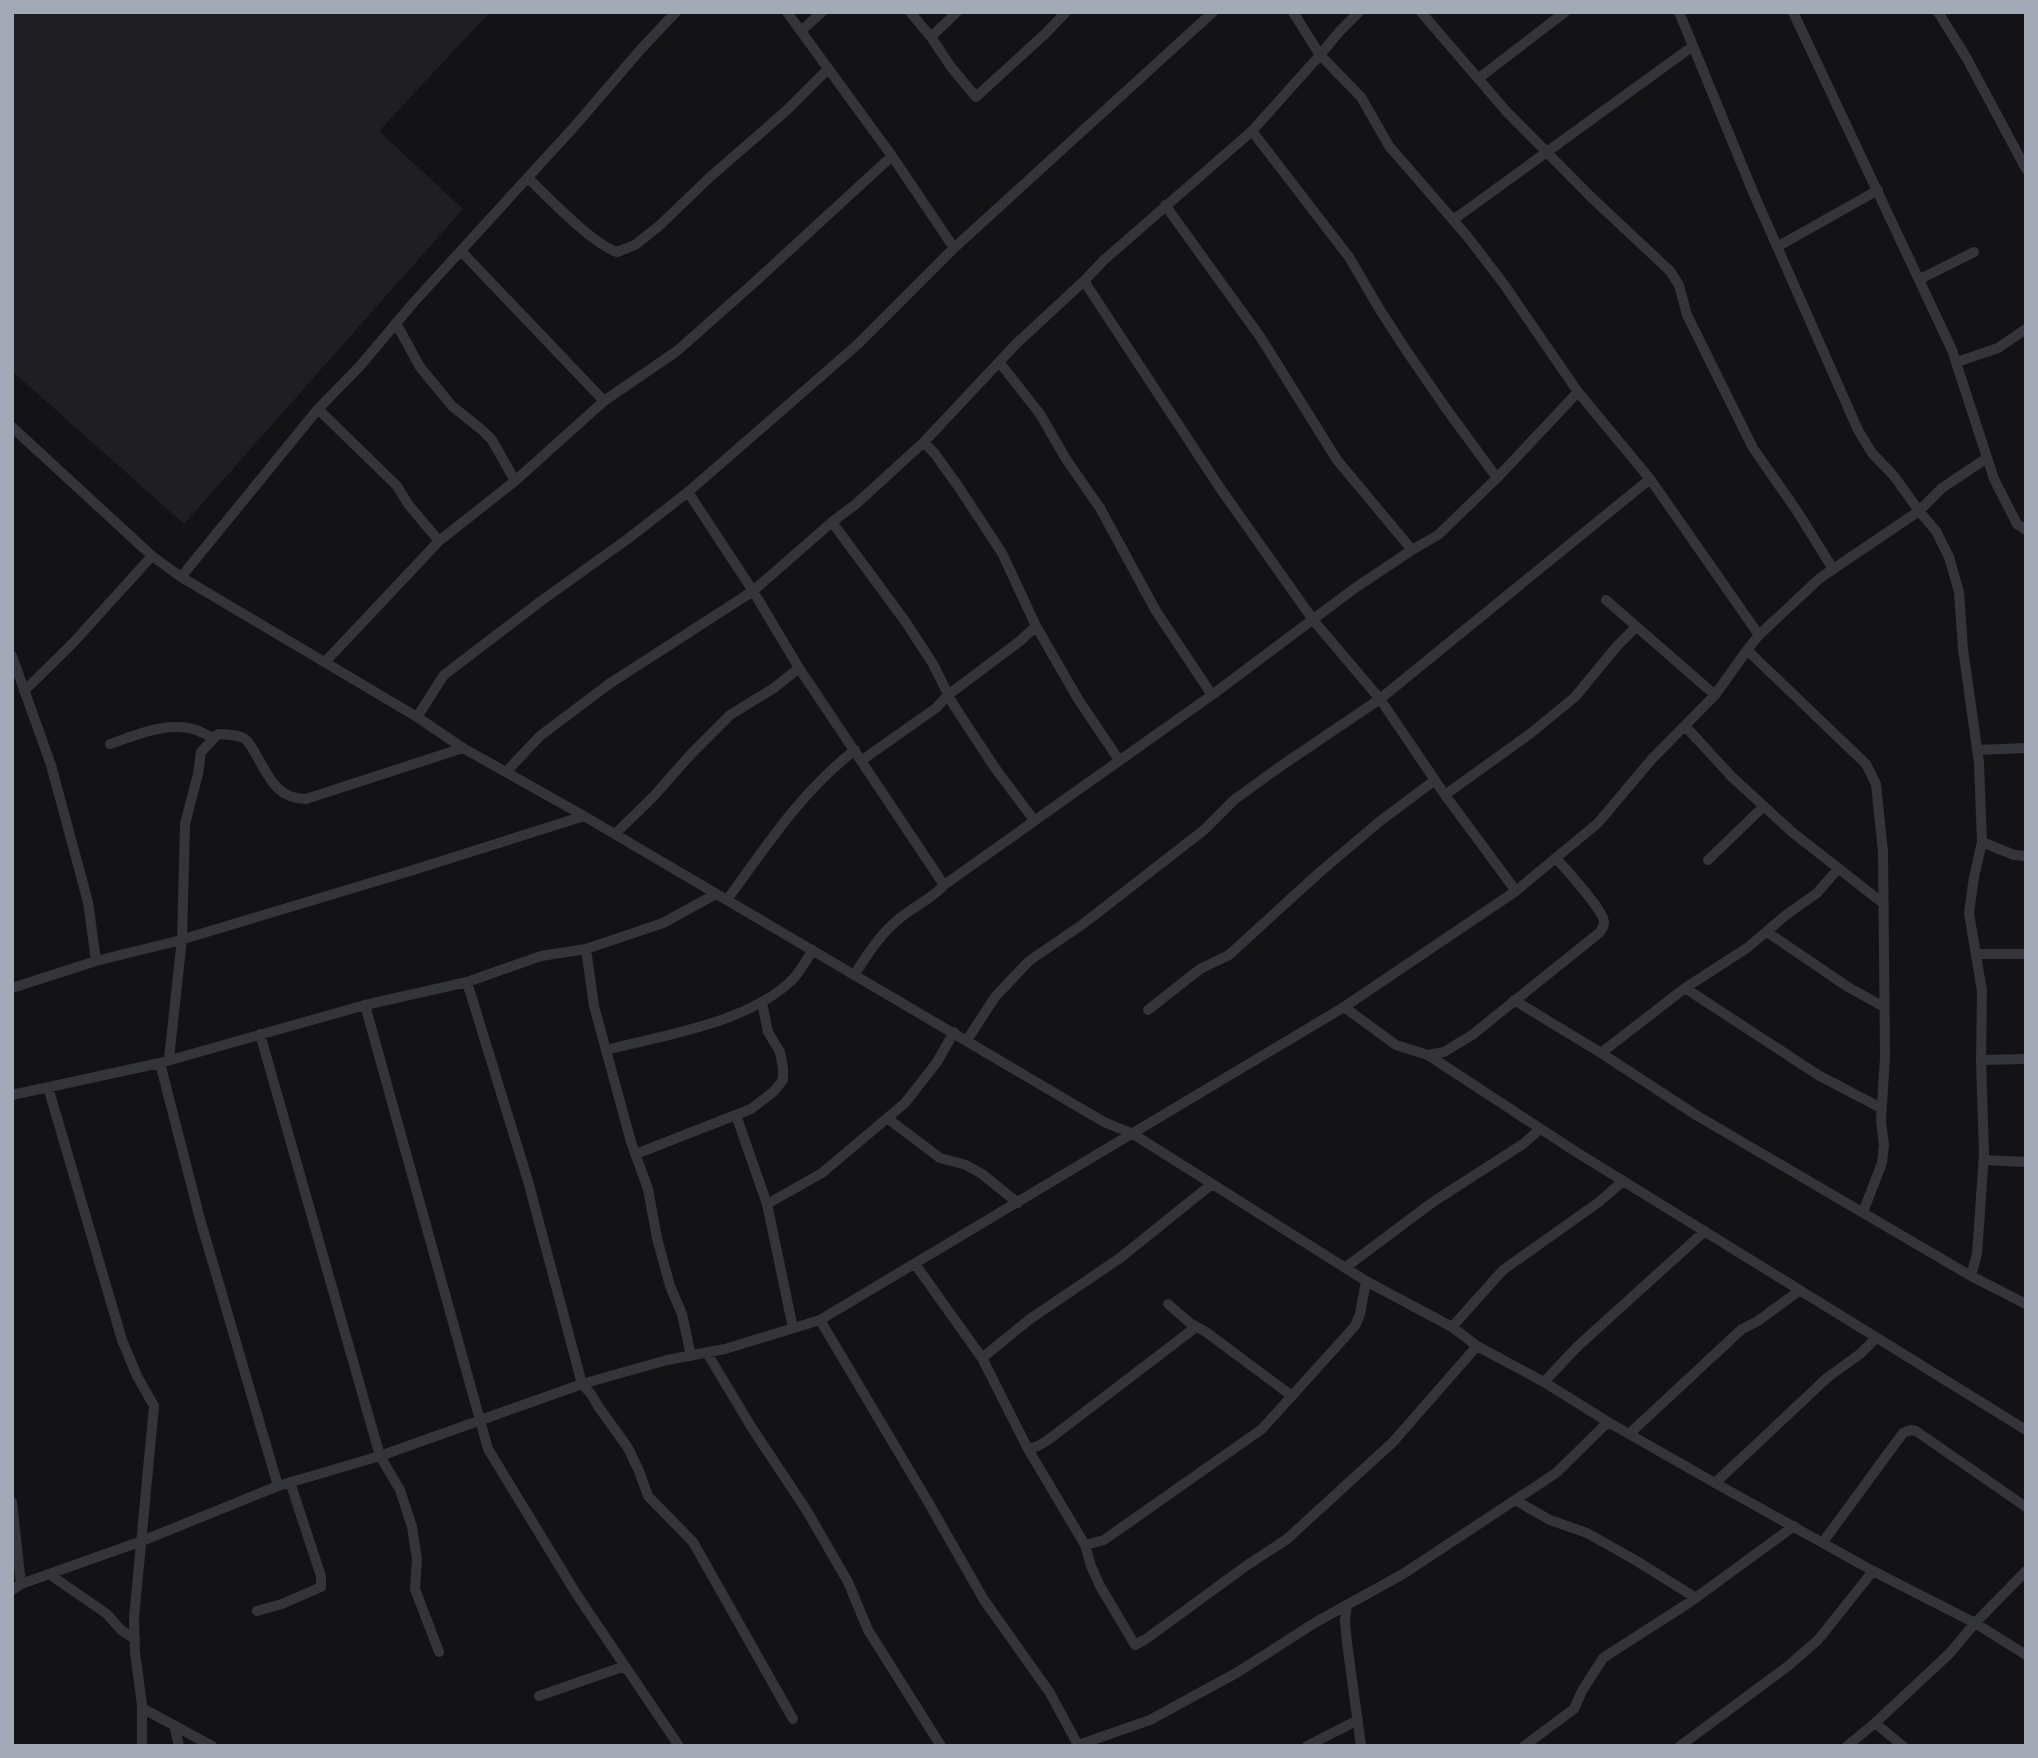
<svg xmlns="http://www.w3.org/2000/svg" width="2038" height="1758" font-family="Cabin,sans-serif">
  <rect width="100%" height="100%" fill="#131315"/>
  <path fill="#1f1f23" d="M12 12H490L379 131 463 209 184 524 12 371Z"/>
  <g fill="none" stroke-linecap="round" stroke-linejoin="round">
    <path stroke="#34353b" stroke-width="10" d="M787 12 892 156 954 248
      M910 12 931 37 951 67 976 97 1046 33 1066 12
      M1293 12 1320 55 1361 97 1389 146 1467 236 1503 283 1578 392 1650 479 1759 635
      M1421 12 1506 111 1591 197 1670 271 1679 285 1687 315 1753 448 1797 511 1833 569
      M1679 12 1753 192 1858 430 1872 453 1894 476 1919 511 1936 531 1949 557 1959 592 1963 649 1979 763 1982 842 1974 877 1969 913 1982 991 1981 1060 1984 1154 1977 1254 1971 1276 2026 1304
      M1793 12 1952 350 1994 479 2017 524 2026 530
      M1938 12 1966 57 2026 169
      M801 31 822 12
      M931 37 957 12
      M1479 78 1565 12
      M1252 131 1349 257 1380 310 1406 350 1445 407 1497 478
      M528 178C549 198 591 243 617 252L635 245 659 226 710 177 787 110 828 69
      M1165 205 1261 338 1337 460 1412 550
      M1453 220 1693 46
      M1777 247 1878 190
      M461 251 604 401
      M1920 279 1974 252
      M1084 281 1220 488 1314 621 1380 699 1445 795 1516 891
      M396 323 420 367 452 406 482 430 492 440 515 481
      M1957 362 1998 348 2026 329
      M1000 363 1040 414 1066 459 1100 508 1156 611 1212 695
      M318 409 397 486 408 504 439 541
      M12 427 152 556 181 577 417 717 463 748 584 816 1104 1122 1133 1134 1366 1281 1452 1327 1477 1346 1544 1382 1608 1422 1715 1483 1873 1571 1975 1623 2026 1655
      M924 442 935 454 958 486 1002 553 1036 626 1078 699 1119 760
      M688 492 753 591 799 668 944 885 1212 695 1355 588 1412 550 1438 535 1497 478 1578 392
      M832 522 905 621 933 664 953 704 995 768 1034 820
      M181 577 318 409 360 366 414 302 574 127 641 49 676 12
      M1606 600 1715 695
      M1747 650 1866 764 1876 784 1883 852 1885 1057 1881 1121 1884 1145 1882 1163 1863 1212
      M12 656 51 765 88 902 96 961
      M325 662 439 541 515 481 604 401 677 351 756 281 892 156
      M24 691 72 644 152 556
      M417 717 444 675 541 601 629 538 688 492 858 344 954 248 1213 12
      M1685 726 1732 777 1792 832 1884 904
      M110 744C136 735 165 722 193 729 200 731 207 735 213 738
      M1977 750 2026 748
      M862 760 936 708 948 695 1020 641 1036 626
      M506 772 540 736 609 684 753 591 832 522 856 504 924 442 1016 344 1084 281 1104 260 1252 131 1320 55 1339 32 1359 12
      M1445 795 1531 733 1575 697 1617 646 1636 627
      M615 834 654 796 691 754 730 715 774 688 799 668
      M1982 842 2014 855 2026 856
      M1708 860 1764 806
      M727 900C767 845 801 792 855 750
      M1767 932 1848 987 1884 1007
      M586 949 594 1006 631 1142 648 1189 657 1238 670 1286 682 1314 691 1356
      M1977 954H2026
      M854 975C868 954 880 934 900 918 914 906 932 899 944 885
      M467 982 528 1181 582 1384 591 1394 598 1406 628 1448 639 1471 648 1496 693 1542 793 1719
      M12 988 96 961 177 941 410 871 584 816
      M1685 988 1818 1075 1881 1108
      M1514 1000 1601 1053 1696 1115 1971 1276
      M365 1005 488 1449 577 1595 679 1746
      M1344 1007 1396 1045 1428 1055 1444 1052 1472 1035 1599 933C1602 929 1604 928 1604 922 1603 909 1566 870 1556 858
      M1148 1010 1200 969 1229 955 1320 872 1379 822 1435 780
      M260 1034 380 1456 400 1490 412 1527 417 1559 415 1589 439 1652
      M967 1040 995 997 1029 961 1083 924 1204 830 1234 800 1278 768 1380 699 1650 479
      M606 1050C664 1035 747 1023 791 981 800 973 806 960 813 950
      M1601 1053 1685 988 1747 948 1786 915 1817 893 1838 869
      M1428 1055 1573 1150 2026 1430
      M169 1059 182 939 185 824 198 774 201 752 218 734C227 735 238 734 245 739 250 743 252 748 255 753 269 776 275 798 306 799L463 748
      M1981 1060 2026 1059
      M160 1063 200 1219 278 1486
      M48 1087 122 1340 137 1376 154 1406 134 1618 135 1652 142 1705V1746
      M12 1095 160 1063 365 1005 467 982 541 956 586 949 663 923 716 894
      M736 1115 767 1204 793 1328
      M887 1118 940 1158 966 1165 982 1174 1018 1203
      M636 1154 751 1109 773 1092 783 1080V1068L780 1052 768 1032 762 1002
      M1984 1160 2026 1162
      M767 1204 822 1173 905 1103 937 1062 954 1032
      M915 1264 982 1358 1028 1449 1085 1545 1091 1566 1100 1586 1135 1645 1146 1639 1246 1566 1287 1539 1393 1442 1477 1346
      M1346 1267 1433 1202 1523 1144 1540 1129
      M1168 1304 1190 1323 1206 1332 1292 1396
      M820 1320 927 1500 984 1600 1050 1693 1078 1745 1076 1746
      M1452 1327 1503 1270 1599 1202 1623 1181
      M707 1353 752 1428 807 1511 848 1582 868 1630 941 1746
      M982 1358 1030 1319 1120 1258 1212 1184
      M1544 1382 1578 1346 1705 1231
      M1629 1434 1742 1329 1758 1321 1800 1290
      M1028 1449 1038 1446 1048 1440 1196 1327
      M1715 1483 1828 1377 1860 1354 1876 1338
      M1515 1500 1550 1520 1587 1533 1635 1560 1696 1598
      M12 1502 21 1584
      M1823 1542 1903 1433 1911 1430 1916 1431 2026 1507
      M1085 1545 1104 1540 1262 1429 1355 1326 1360 1314 1366 1281
      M49 1574 107 1614 121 1630 135 1639
      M12 1590 21 1584 142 1541 278 1486 380 1456 582 1384 667 1360 725 1349 820 1320 1344 1007 1516 891 1598 823 1651 760 1715 695 1747 650 1759 635 1820 578 1919 511 1942 488 1987 458
      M1347 1605 1345 1621 1347 1643 1361 1746
      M257 1611 282 1604 321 1587V1576L290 1482
      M539 1696 625 1666
      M142 1708 212 1746
      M1875 1723 1903 1746
      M174 1725 179 1746
      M1078 1745 1150 1720 1238 1672 1316 1622 1403 1574 1556 1473 1608 1422
      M1307 1746 1358 1720
      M1524 1746 1574 1709 1582 1691 1603 1658 1690 1602 1794 1526
      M1680 1746 1788 1666 1818 1640 1873 1571
      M1847 1746 1875 1723 1950 1653 1975 1623 2026 1571"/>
  </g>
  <rect width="2038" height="1758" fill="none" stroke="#a4a9b7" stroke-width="28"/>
</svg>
